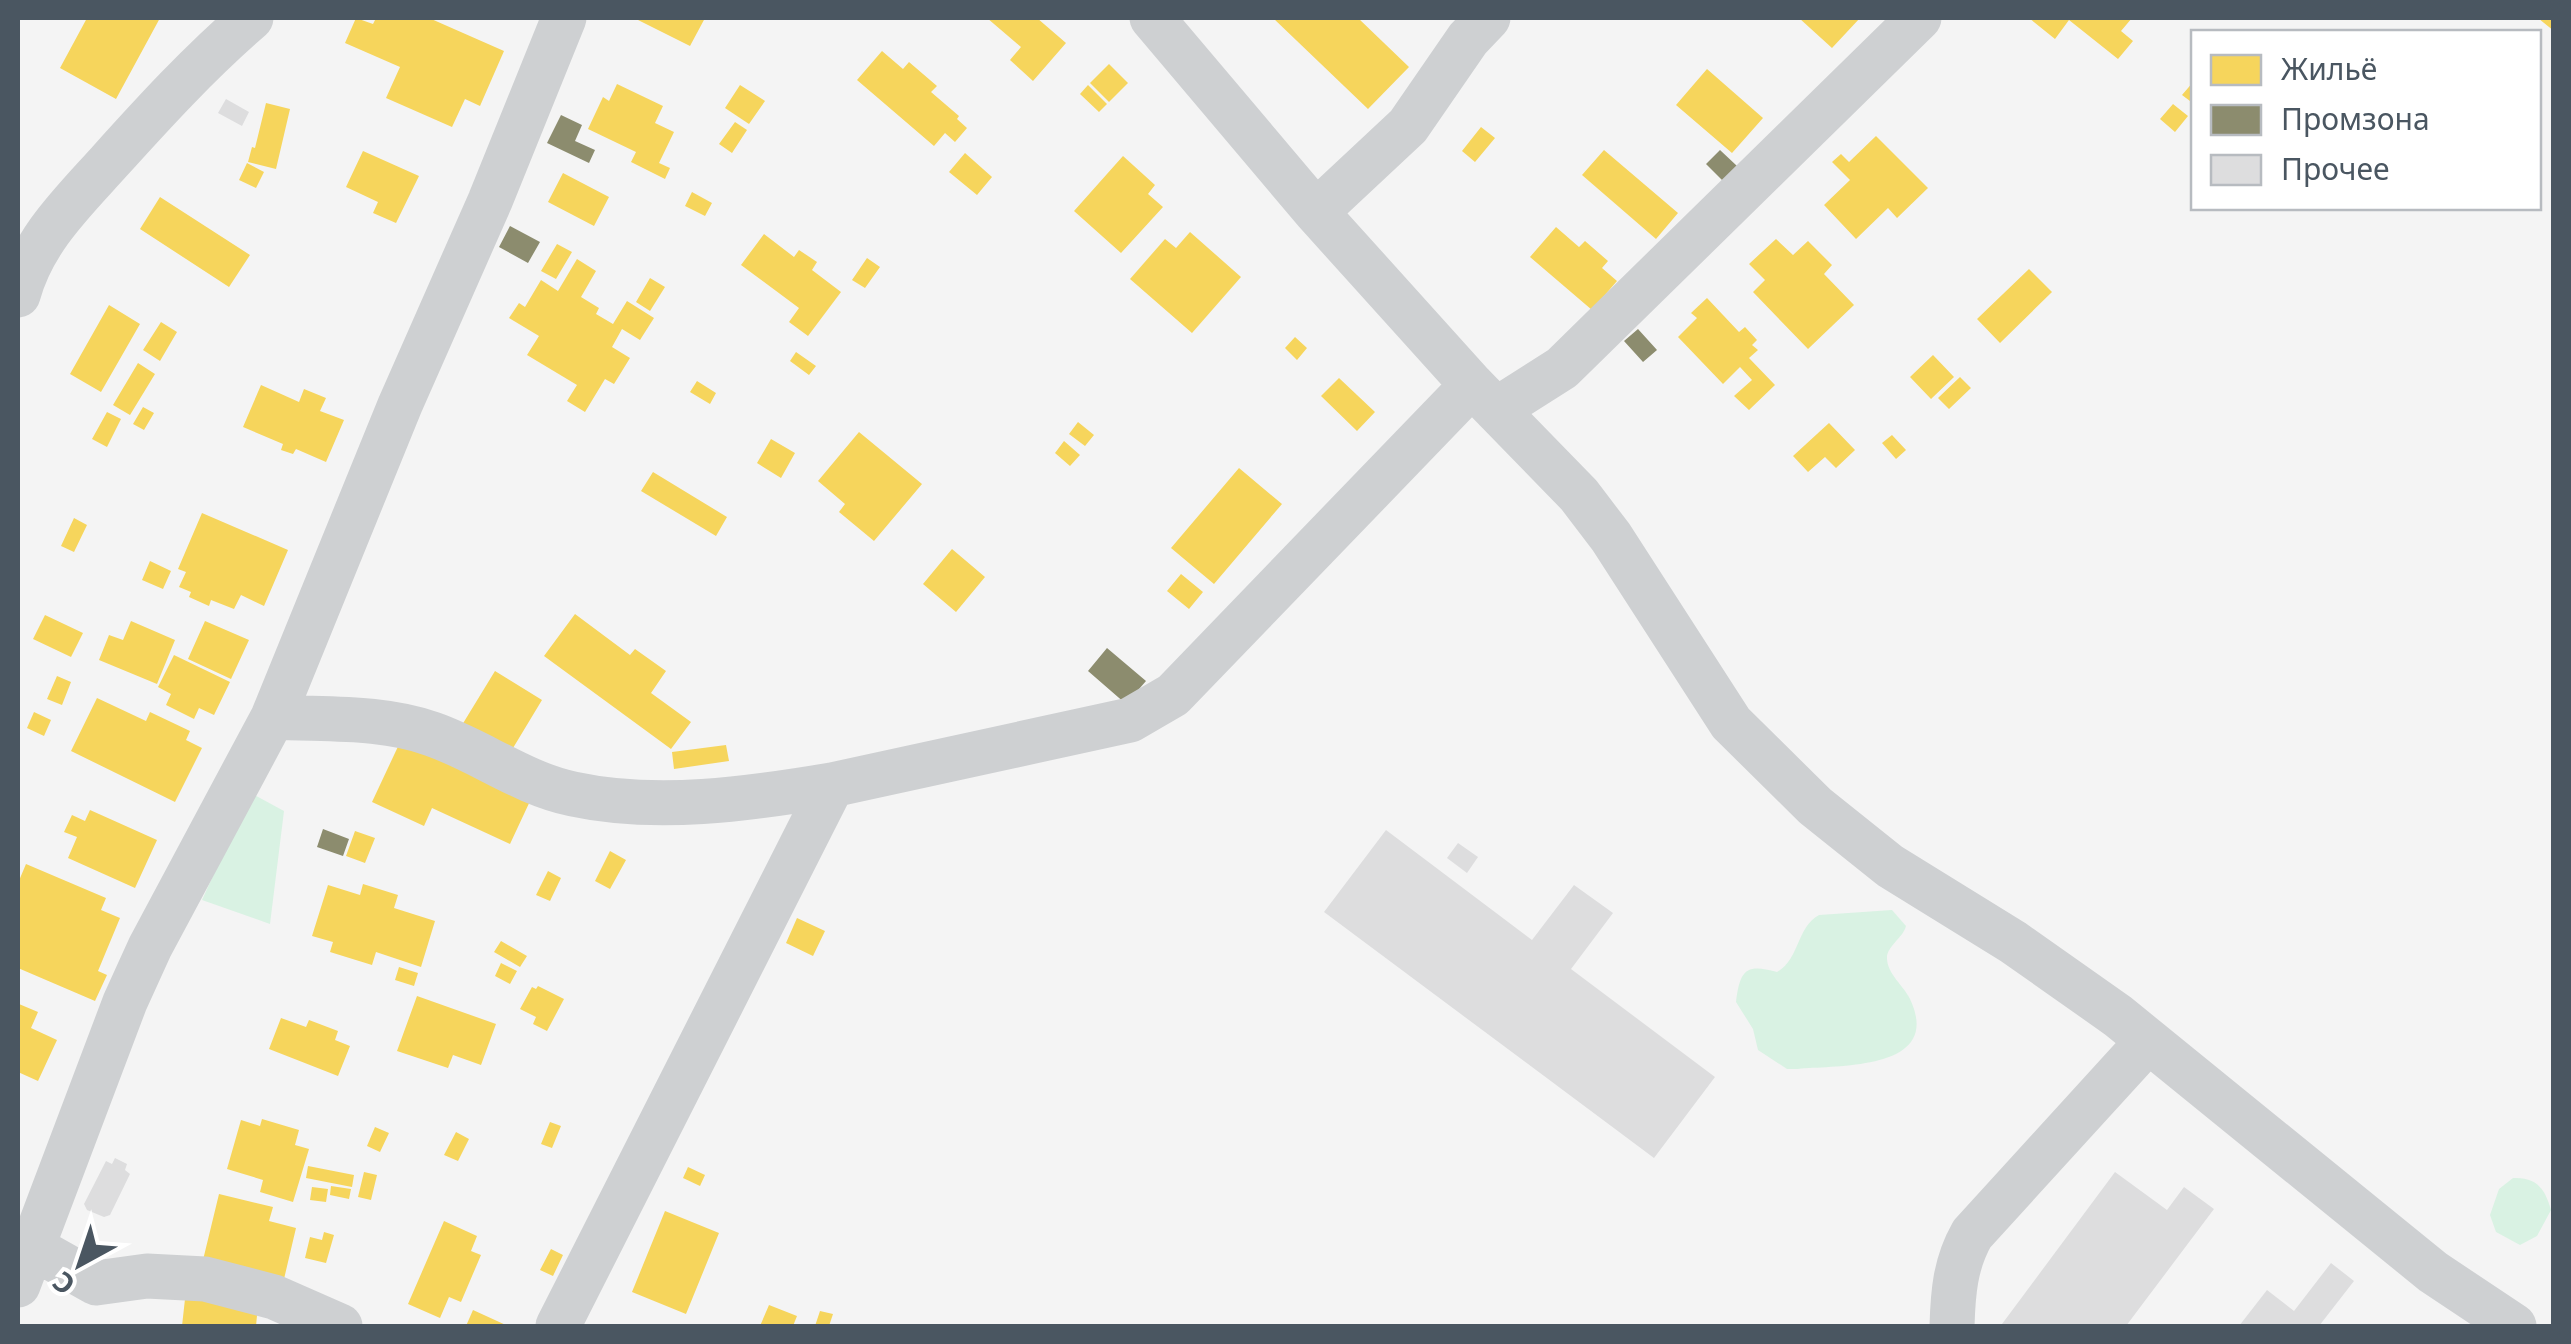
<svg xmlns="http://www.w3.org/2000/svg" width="2571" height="1344" font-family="'Noto Sans',sans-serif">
  <rect width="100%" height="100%" fill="#f4f4f4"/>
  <path fill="#d9f2e3" d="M251 793 284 811 270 924 202 900Z
    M1892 910 1906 926C1903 938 1887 946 1887 958 1887 974 1904 986 1910 999 1944 1071 1838 1065 1798 1069H1787L1758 1050 1753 1029 1736 1002C1740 971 1745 963 1777 972 1800 959 1796 928 1819 915Z
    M2513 1178C2537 1177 2545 1189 2551 1210L2537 1236 2520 1245 2496 1232 2490 1215 2499 1189Z"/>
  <path fill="#f6d55c" d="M87 18H160L116 99 60 68Z
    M356 18 373 24 376 18H429L504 51 480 106 465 99 452 127 386 98 400 67 345 43Z
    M634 18H705L690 46Z
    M987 18H1037L1066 43 1033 81 1010 60 1021 47Z
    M1273 18H1358L1409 67 1368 109Z
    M1799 18H1860L1832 48Z
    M2029 18H2132L2121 31 2133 41 2118 59 2069 20 2055 39Z
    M2538 18H2554V31Z
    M882 51 903 69 909 62 937 86 931 92 959 116 957 119 967 128 955 142 945 133 934 146 857 80Z
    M1109 64 1128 83 1109 102 1090 83Z
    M1707 69 1763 118 1732 153 1676 105Z
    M2194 81V104L2182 95Z
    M617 84 663 106 655 123 674 132 659 163 670 168 665 179 631 162 636 152 588 129 603 97 609 101Z
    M740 85 765 101 749 124 725 108Z
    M1088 85 1107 104 1099 112 1080 94Z
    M266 103 290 109 276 169 248 162 252 147 255 148Z
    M2173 104 2188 116 2175 132 2160 119Z
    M735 122 747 130 732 153 719 144Z
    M1481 127 1495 138 1475 162 1462 151Z
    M1876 136 1928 188 1897 218 1888 208 1856 239 1824 205 1850 180 1832 162 1841 154 1849 162Z
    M1604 150 1678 213 1656 239 1582 175Z
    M363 151 419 176 396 223 373 213 378 202 346 187Z
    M965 153 992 177 977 195 949 172Z
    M1123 156 1155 185 1148 194 1163 207 1121 253 1074 211Z
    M247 163 264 172 256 188 239 180Z
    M563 173 609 197 594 226 548 202Z
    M692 192 712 203 705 216 685 206Z
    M160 197 250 255 229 287 140 229Z
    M1556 227 1579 247 1585 241 1608 261 1602 268 1617 281 1592 310 1530 257Z
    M1190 232 1241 277 1192 333 1130 279 1165 239 1176 248Z
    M764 234 794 257 799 250 817 262 812 270 841 292 808 336 789 322 799 308 741 265Z
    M1776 239 1793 255 1808 241 1832 265 1824 274 1854 305 1808 349 1753 292 1765 280 1749 264Z
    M557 244 572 252 556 279 541 271Z
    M867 258 880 267 865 288 852 280Z
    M577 259 596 271 581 297 599 308 596 314 613 324 627 301 654 318 640 340 622 329 612 347 630 358 614 384 605 379 585 412 567 401 577 385 527 355 539 336 509 318 519 303 525 307 541 280 558 291Z
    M2029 269 2052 292 2000 343 1977 319Z
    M650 278 665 287 650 311 636 302Z
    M1707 298 1739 332 1745 327 1757 340 1752 345 1758 350 1749 358 1775 385 1749 410 1734 396 1752 380 1740 367 1723 384 1678 337 1697 318 1691 313Z
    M109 305 140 324 101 392 70 374Z
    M161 322 177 332 160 361 143 350Z
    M1295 337 1307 348 1297 360 1285 348Z
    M796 352 816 366 809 375 790 361Z
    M1933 355 1954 377 1931 399 1910 377Z
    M138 363 155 374 130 415 113 405Z
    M1960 377 1971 388 1949 409 1938 398Z
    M1339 378 1375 412 1357 431 1321 396Z
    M697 381 716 393 710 404 690 392Z
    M261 385 299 402 304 389 326 398 320 411 344 420 326 462 296 449 293 454 281 450 283 444 243 427Z
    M143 407 154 413 144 430 133 424Z
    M107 412 121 419 107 447 92 439Z
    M1078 422 1094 435 1085 446 1069 434Z
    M1829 423 1855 450 1836 468 1825 457 1808 472 1793 456Z
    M859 432 922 484 874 541 839 512 845 504 818 481Z
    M1892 435 1906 450 1896 459 1882 443Z
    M771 439 795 453 781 478 757 463Z
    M1064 441 1080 455 1070 466 1055 453Z
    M1239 468 1282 504 1214 584 1171 548Z
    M653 472 727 517 716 536 641 491Z
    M202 513 288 550 264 606 241 595 234 609 211 600 209 606 189 597 191 592 179 587 186 572 178 569Z
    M74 518 87 525 74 552 61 546Z
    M952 549 985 577 956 612 923 584Z
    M150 561 171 571 163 589 142 580Z
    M1181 574 1203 592 1189 609 1167 591Z
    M575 614 630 655 635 649 666 671 651 693 691 722 671 749 544 656Z
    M45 615 83 633 71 657 33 639Z
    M131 621 175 640 157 684 99 660 109 635 123 640Z
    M205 621 249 640 231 679 188 659Z
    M174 655 230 682 214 715 199 708 194 719 166 705 171 694 158 687Z
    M495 671 542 700 510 753 462 725Z
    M57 676 71 682 62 705 47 699Z
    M97 698 146 721 150 712 190 731 186 740 202 748 175 802 71 751Z
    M34 712 51 720 44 736 27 728Z
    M402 738 531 799 510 844 432 808 424 826 372 802Z
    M726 745 729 761 674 769 672 752Z
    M90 810 157 840 135 888 68 858 77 837 64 832 72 815 85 821Z
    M355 831 375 838 365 863 346 856Z
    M610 851 626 860 610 889 595 881Z
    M26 864 106 898 101 910 120 918 98 971 107 975 95 1001 18 968V883Z
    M548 871 561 878 550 901 536 895Z
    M363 884 398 895 394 908 435 921 421 967 376 952 372 965 330 952 333 942 312 936 328 885 360 895Z
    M797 918 825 931 813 956 786 943Z
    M501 941 527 956 520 967 494 952Z
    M501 963 517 971 510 984 495 976Z
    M399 967 418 973 414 986 395 980Z
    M538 986 564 999 547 1031 533 1024 536 1017 520 1009 532 987 536 989Z
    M417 996 496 1024 481 1065 453 1055 448 1068 397 1051Z
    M19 1004 38 1012 31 1028 57 1040 38 1081 18 1072Z
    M281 1018 306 1027 309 1020 338 1031 335 1040 350 1046 338 1076 269 1049Z
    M262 1119 299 1130 295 1145 309 1149 293 1202 260 1192 263 1180 227 1169 241 1120 260 1126Z
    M550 1122 561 1126 552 1148 541 1144Z
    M375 1127 389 1133 380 1152 367 1146Z
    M456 1132 469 1139 458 1161 444 1155Z
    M308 1166 354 1175 352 1187 306 1178Z
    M688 1167 705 1175 700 1186 683 1178Z
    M364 1172 377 1175 371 1200 358 1197Z
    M331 1186 351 1189 349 1199 330 1195Z
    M312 1187 328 1189 326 1202 310 1200Z
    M219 1194 273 1207 269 1221 296 1228 284 1279 203 1260Z
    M665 1211 719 1233 686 1314 632 1292Z
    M444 1221 477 1236 471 1251 481 1255 461 1302 449 1297 440 1318 408 1304Z
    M324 1232 334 1235 326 1263 305 1258 310 1237 322 1240Z
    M551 1249 563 1255 553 1276 540 1270Z
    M185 1299 258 1305 256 1326H182Z
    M769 1305 797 1316 793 1326H760Z
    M473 1310 508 1326H466Z
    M820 1311 833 1314 829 1326H815Z"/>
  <path fill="#8c8c6e" d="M561 115 582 125 575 141 595 150 589 163 547 143Z
    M1720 150 1737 166 1723 181 1706 164Z
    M510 226 540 242 528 263 499 247Z
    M1638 329 1657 350 1643 362 1624 341Z
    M1107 648 1146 681 1126 704 1088 671Z
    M323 829 349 839 343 856 317 847Z"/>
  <path fill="#ddddde" d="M226 99 249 112 242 126 218 113Z
    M1386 830 1532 940 1574 885 1613 913 1571 969 1715 1077 1654 1158 1324 912Z
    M1458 843 1478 857 1467 873 1447 858Z
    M115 1158 127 1164 125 1170 130 1174 110 1215 104 1217 87 1210 84 1204 106 1161 112 1164Z
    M2115 1172 2167 1210 2184 1187 2214 1209 2126 1326H2005L2002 1324Z
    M2331 1263 2354 1281 2319 1326H2239L2267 1290 2294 1311Z"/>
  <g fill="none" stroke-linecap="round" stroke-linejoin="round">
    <path stroke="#ced0d2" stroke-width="45" d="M1152 18 1316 212 1472 385 1579 495 1611 537 1731 723 1815 806 1890 866 2013 942 2118 1016 2433 1272 2514 1326
      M1316 212 1408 126 1468 39 1488 18
      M18 295C33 240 72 203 109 162 155 111 199 63 251 18
      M1496 410 1562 368 1919 18
      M273 717C325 720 382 716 432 734 481 751 521 783 573 794 656 812 749 799 832 785L558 1326
      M832 785 1130 720 1173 695 1472 385
      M32 1247 96 1283 147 1276 205 1279 274 1297 340 1326
      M18 1285 125 1002 150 947 273 717 400 405 490 201 564 18
      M1952 1326C1953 1293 1955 1264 1972 1234L2148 1041"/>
  </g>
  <rect width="2571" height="1344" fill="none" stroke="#4a5661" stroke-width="40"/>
  <rect x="2191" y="30" width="350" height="180" fill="#ffffff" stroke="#b7bbc0" stroke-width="2.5"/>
  <rect x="2211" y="55" width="50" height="30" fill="#f6d55c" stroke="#b7bbc0" stroke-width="2.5"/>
  <text x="2281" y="80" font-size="30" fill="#4a5661">Жильё</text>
  <rect x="2211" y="105" width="50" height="30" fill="#8c8c6e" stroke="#b7bbc0" stroke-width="2.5"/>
  <text x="2281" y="130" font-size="30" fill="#4a5661">Промзона</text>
  <rect x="2211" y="155" width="50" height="30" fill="#ddddde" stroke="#b7bbc0" stroke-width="2.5"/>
  <text x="2281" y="180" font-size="30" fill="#4a5661">Прочее</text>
  <g transform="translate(80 1264) rotate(220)" stroke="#ffffff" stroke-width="8" paint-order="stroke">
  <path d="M0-8L18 38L0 25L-18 38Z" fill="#4a5661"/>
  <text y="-15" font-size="28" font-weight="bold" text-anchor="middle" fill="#4a5661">С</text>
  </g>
</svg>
